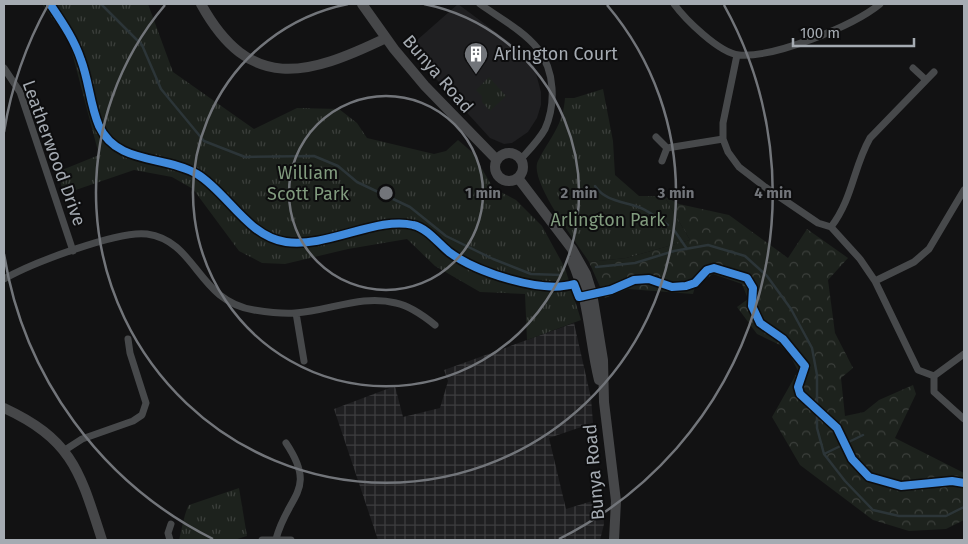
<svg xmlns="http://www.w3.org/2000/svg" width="968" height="544" font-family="'Fira Sans',sans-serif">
  <defs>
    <pattern id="industrial-grid" width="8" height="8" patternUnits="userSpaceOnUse" patternTransform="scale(1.25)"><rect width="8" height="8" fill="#1f1f21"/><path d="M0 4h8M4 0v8" fill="none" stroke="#3d3d3f"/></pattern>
    <pattern id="forest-crowns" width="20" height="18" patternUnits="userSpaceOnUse" patternTransform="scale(1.25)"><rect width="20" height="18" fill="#1d221d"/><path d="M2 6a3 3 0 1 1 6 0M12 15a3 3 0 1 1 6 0" fill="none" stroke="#3b3f3b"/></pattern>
    <pattern id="park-tufts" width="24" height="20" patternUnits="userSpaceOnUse" patternTransform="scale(1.25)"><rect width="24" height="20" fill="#1d221d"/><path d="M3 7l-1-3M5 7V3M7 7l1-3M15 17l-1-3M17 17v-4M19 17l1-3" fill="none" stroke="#3b3f3b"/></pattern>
  </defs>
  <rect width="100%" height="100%" fill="#121213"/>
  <path fill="#1f1f21" d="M458 4 521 51 534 66 541 92V105L537 118 528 132 512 143 504 144 490 138 408 48Z"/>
  <path fill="url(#industrial-grid)" d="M574 323 591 398 593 423 549 438 566 509 602 498 604 524 600 540H378L334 409 395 386 403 417 440 408 448 381 444 370Z"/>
  <path fill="url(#forest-crowns)" d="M664 196 679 204 729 215 788 258 807 229 848 258 828 280 835 333 853 368 841 378 845 416 864 412 879 400 913 385 916 394 895 438 964 473V520L946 529 909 531 873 520 800 465 772 417 798 371 790 355 780 345 757 334 737 307 748 299 742 284 713 274 695 287 693 294 628 289 605 298 589 262 626 258 690 240Z"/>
  <path fill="url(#park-tufts)" d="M42 4H148L173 72 254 129 297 108 339 109 357 123 367 138 434 154 446 151 458 140 473 153 493 188 516 200 542 226 565 268 581 320 527 340 525 294 480 292 435 266 407 239 348 249 285 264 262 263 239 251 193 189 172 177 134 170 64 194 57 172 99 155 69 41Z
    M489 77 506 96 490 111 482 102V96L476 90Z
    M603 89 613 141 615 175 639 196H664L690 240 626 258 589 262C577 243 528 180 538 161 550 137 563 126 565 98H574Z
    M239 488 247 536 234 540H179C181 533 185 510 189 505Z"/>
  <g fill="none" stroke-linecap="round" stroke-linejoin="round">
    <path stroke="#2c3538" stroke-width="2.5" d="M101 4 142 45 161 89 204 141 245 157 314 156 338 166 357 182 410 207 446 236 493 259 531 274 561 275
      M595 186C606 202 623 201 641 208 650 212 659 219 668 225
      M674 230 687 249
      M596 267 635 263 674 251 708 245 745 256 767 276 791 309 812 348 817 375V428L824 454 845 481 873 510 899 516H946L964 507
      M824 454 863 435"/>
    <path stroke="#47494b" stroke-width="7" d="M480 4C498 17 524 31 538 49 555 71 556 104 545 129 539 140 529 150 521 159
      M674 4C685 19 719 53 739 55 774 58 853 26 880 4
      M737 55 723 123V139L728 152 739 167 765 187 818 223 831 227 860 259 875 281 918 370 934 376V392L964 419
      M4 68 20 92 73 251
      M913 68 926 80
      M656 137 667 148 662 161
      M667 148 723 139
      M831 227C853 198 853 168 870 138L934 72
      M4 279C30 264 118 230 147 234 197 241 197 301 254 310 267 312 283 314 295 313 330 311 361 294 396 303 410 306 424 316 435 325
      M875 281 914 262 929 249 964 190
      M296 313 304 361
      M934 376 964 354
      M65 450 82 439 133 421 142 415 146 403 130 353 128 339
      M276 539C288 494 318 491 286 443
      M170 540 168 533 171 524
      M262 540H291"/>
    <path stroke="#464749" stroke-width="10" d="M201 4C250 93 307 76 386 38
      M362 4 394 49 425 86 497 160
      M495 167a14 14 0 1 1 28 0a14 14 0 1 1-28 0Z
      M518 178 572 249 586 274 592 293 603 360 604 402 616 501 614 540
      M572 261C589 299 589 339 599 380
      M4 408C73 440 80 472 102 540"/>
    <g stroke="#0d0d0e" stroke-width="11">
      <path id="cycleway" d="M50 4C62 22 74 39 81 60 89 81 90 105 99 126 117 165 164 155 197 174 227 192 248 237 286 242 327 248 378 216 413 225 427 228 438 243 449 252 476 272 542 294 574 284L579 297 611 290 634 280 649 279 672 287 686 286 695 283 707 270 714 268 747 278 753 288 752 306 760 323 783 339 805 366 798 387 800 394 837 428 852 459 869 477 901 486 952 481 964 483"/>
    </g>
    <use href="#cycleway" stroke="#408adc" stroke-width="8"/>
  </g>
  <g fill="none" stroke="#72757a" stroke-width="2.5">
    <circle cx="386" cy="193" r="97"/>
    <path d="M424 4A193 193 0 1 1 348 4"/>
    <path d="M607 5A290 290 0 1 1 165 5"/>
    <path d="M213 539A387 387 0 0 1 4 254M4 132A387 387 0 0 1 48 5M724 5A387 387 0 0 1 559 539"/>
  </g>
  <defs>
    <g id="building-pin" transform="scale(1.25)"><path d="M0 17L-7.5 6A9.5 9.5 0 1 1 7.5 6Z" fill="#72757a" stroke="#0d0d0e"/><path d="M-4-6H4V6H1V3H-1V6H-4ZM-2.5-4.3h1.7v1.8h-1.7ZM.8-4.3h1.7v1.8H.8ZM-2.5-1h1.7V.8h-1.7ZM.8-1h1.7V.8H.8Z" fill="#fff"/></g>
  </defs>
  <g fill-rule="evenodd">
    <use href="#building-pin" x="476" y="54"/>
  </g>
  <g text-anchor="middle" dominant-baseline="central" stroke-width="4" stroke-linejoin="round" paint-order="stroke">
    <g font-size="18" fill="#a5abb2" stroke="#0d0d0e" text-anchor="start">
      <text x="494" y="54">Arlington Court</text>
    </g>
    <g font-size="18" fill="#a5abb2" stroke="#0d0d0e">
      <text transform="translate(438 74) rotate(49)">Bunya Road</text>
      <text transform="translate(54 153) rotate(70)">Leatherwood Drive</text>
      <text transform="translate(594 472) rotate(-95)">Bunya Road</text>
    </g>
    <g font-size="18" fill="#819b7e" stroke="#0d0d0e">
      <text x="308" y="173">William<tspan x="308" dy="21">Scott Park</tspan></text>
      <text x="608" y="220">Arlington Park</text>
    </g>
  </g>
  <circle cx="386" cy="193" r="8" fill="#72757a" stroke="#0d0d0e" stroke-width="2.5"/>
  <g font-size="15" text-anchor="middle" font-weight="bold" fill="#72757a" stroke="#0d0d0e" stroke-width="4" stroke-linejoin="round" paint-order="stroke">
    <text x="483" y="198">1 min</text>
    <text x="579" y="198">2 min</text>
    <text x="676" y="198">3 min</text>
    <text x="773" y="198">4 min</text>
  </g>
  <rect width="968" height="544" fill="none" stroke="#a5abb2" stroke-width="10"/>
  <path d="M793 38v8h121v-8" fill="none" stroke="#a5abb2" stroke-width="2.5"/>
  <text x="800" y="38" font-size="15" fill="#a5abb2" stroke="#0d0d0e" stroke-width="4" paint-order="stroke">100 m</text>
</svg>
